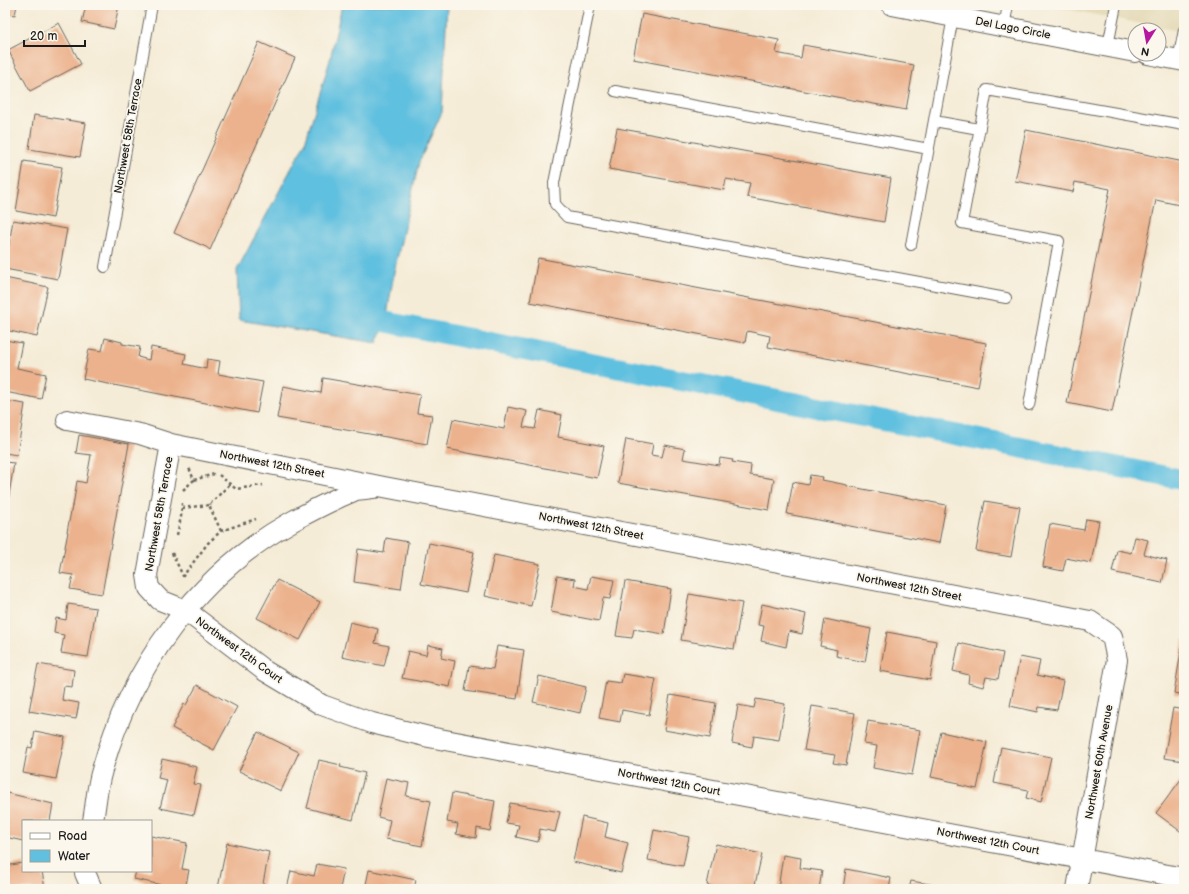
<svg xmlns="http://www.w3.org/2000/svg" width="1189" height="894" font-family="'Balsamiq Sans',sans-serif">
  <rect width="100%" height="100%" fill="#fbf7ec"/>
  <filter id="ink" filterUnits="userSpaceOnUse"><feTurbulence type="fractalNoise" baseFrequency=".025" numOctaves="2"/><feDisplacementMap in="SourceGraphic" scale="8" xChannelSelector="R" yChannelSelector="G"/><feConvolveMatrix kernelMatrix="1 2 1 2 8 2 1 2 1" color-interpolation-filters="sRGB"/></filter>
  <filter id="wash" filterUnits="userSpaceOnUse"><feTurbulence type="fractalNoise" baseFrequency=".012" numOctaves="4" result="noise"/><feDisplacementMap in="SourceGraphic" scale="16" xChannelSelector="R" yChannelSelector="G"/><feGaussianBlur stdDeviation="0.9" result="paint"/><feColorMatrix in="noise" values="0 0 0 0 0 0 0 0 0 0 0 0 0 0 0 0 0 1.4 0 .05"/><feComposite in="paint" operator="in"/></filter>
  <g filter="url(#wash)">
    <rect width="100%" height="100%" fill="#f5ecd7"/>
    <path fill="#e5dbba" d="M1045 5H1184V32Z"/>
    <path fill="#61c0df" stroke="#3e6e7e" d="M342 5H447L442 112 419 162 394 272 386 322 377 343 239 320 237 270 305 143 330 60Z"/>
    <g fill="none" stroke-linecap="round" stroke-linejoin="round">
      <path stroke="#61c0df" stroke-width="21" d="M386 322 1184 480"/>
    </g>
    <g id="blocks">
      <path fill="#ecb28d" d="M5 5H17L15 15 5 13Z
        M86 5H119L114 29 82 22Z
        M642 14 779 40 776 53 801 58 803 45 914 65 906 110 633 59Z
        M59 23 81 64 30 91 8 50Z
        M259 42 295 58 210 250 206 247 174 233Z
        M34 115 86 123 80 157 29 149Z
        M617 128 891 178 884 222 747 197 750 183 726 179 724 190 609 169Z
        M1026 130 1184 162V206L1156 200 1112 412 1067 403 1110 189 1075 182 1073 192 1015 181Z
        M24 161 62 167 53 218 16 211Z
        M13 220 67 229 58 279 5 269Z
        M538 258 986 343 978 387 768 347 770 336 747 331 745 343 530 302Z
        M5 278 48 287 37 337 5 330Z
        M105 338 122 342V344L140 347 138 357 149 360 151 347 186 354 184 364 206 369 207 359 220 361 218 374 263 382 257 413 83 379 89 349 102 351Z
        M5 340 22 343 17 368 46 374 41 399 5 392Z
        M323 378 420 395 417 413 432 415 427 444 277 418 283 386 321 393Z
        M5 401 25 404 17 455 5 453Z
        M508 407 527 411 523 427 535 429 539 410 562 415 558 437 604 446 597 478 447 449 453 419 504 429Z
        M79 435 129 444 102 594 70 589 73 575 60 573 68 532H67L72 506H73L77 481 86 483 91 455 76 453Z
        M626 439 653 444 651 455 662 457 665 445 685 449 683 459 719 465 720 458 733 460 732 462 751 465 750 475 774 479 769 510 618 483Z
        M5 462 14 463 6 514H5Z
        M810 475 823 477 822 480 847 485V486L946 505 939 543 787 514 793 482 808 485Z
        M985 501 1020 507 1011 557 976 551Z
        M1086 519 1099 521 1091 563 1066 558 1063 571 1043 567 1050 524 1084 530Z
        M1135 537 1148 540 1144 554 1167 560 1162 583 1112 572 1117 550 1131 553Z
        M386 538 408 542 401 589 354 582 358 549 384 553Z
        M429 543 474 552 466 593 421 584Z
        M494 555 540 564 531 606 485 596Z
        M557 576 575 579 574 586 588 589 591 576 614 580 610 599 603 598 599 621 551 612Z
        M277 580 320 602 300 640 257 618Z
        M625 581 671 589 664 634 634 629 632 638 616 636Z
        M689 594 742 603 734 649 681 640Z
        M68 604 96 608 88 657 61 653 64 635 54 633 56 618 66 620Z
        M762 604 806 614 802 634 789 631 786 647 761 641 764 626 758 625Z
        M825 619 871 629 865 662 836 656 837 650 820 646Z
        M350 622 378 629 375 643 389 646 384 666 342 657Z
        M887 632 936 641 930 680 880 671Z
        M1183 640H1184V695L1174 693Z
        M959 643 1003 653 998 679 986 677 983 687 968 683 969 675 953 671Z
        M428 645 443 648 441 658 455 661 450 687 402 678 408 651 426 655Z
        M497 646 524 650 517 699 465 691 469 666 493 669Z
        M1020 657 1040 661 1037 675 1063 681 1057 710 1039 707 1038 712 1010 706Z
        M38 664 74 670 72 687 64 686 62 700 79 703 76 719 29 711Z
        M623 674 656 679 649 715 622 710 620 722 599 718 606 681 621 683Z
        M539 676 586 687 580 713 533 702Z
        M197 685 237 707 214 750 172 728 184 704 186 705Z
        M670 695 716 703 710 738 664 730Z
        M756 699 785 704 779 740 754 736 752 747 732 743 738 705 754 708Z
        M812 706 855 713 846 765 833 763 835 755 804 750Z
        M1173 708 1184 710V761L1164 758Z
        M868 721 920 730 912 775 873 768 877 746 864 744Z
        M35 731 65 737 56 779 23 773 28 747 32 748Z
        M258 732 299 752 281 791 239 771Z
        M941 732 987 742 977 789 958 785 959 783 931 777Z
        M1001 747 1051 757 1041 802 1026 798 1028 790 994 783Z
        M162 759 197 767 193 784 201 785 194 815 160 808 167 780 158 778Z
        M319 760 341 765 340 767 365 773 353 820 307 808Z
        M386 778 409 783 406 796 431 801 422 846 386 839 390 820 378 817Z
        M1182 778 1184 779V834L1156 813Z
        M7 793 53 804 50 821H23V841L5 837V801Z
        M452 793 495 801 490 831 477 828 476 838 456 834 458 824 447 822Z
        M510 803 560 812 555 832 540 829 538 842 516 837 519 825 506 823Z
        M582 817 608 823 605 837 628 843 621 873 573 862Z
        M654 830 689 837 683 866 648 860Z
        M151 836 187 843 182 869 189 870 185 889H180L134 879 136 871H151Z
        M227 843 269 852 262 889H223L218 888Z
        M716 844 762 854 754 889H724L707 885Z
        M783 855 801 858 800 868 822 871 819 889H778Z
        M23 863V871H42L45 889H5V866Z
        M317 864 344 869 340 889H287L291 871 314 876Z
        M846 869 891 878 889 889H843Z
        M369 870 416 880 414 889H365Z
        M911 881 954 888V889H909Z"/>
    </g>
  </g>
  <g filter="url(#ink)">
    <use href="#blocks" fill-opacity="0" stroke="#68655d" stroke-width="1"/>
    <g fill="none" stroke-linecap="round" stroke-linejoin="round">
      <g stroke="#68655d" stroke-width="12">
        <path id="lane" d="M590 5 554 183 555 204 567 217 1006 298
          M1004 27 1008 5
          M1108 46 1116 5
          M1178 60 1184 30
          M615 91 929 149
          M934 121 979 129
          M911 245 953 17
          M105 267 152 5
          M1029 405 1059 241 962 223 987 90 1184 125"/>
      </g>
      <g stroke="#68655d" stroke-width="22">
        <path id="street" d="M892 5 1135 52
          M1148 54 1184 61
          M67 420 140 434 171 444 384 487 1090 621 1112 636 1117 660 1077 889
          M171 444 147 575 149 588 160 600 185 610 265 671 322 705 372 723 429 737 1184 878
          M93 821C96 804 97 786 102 770 131 667 197 575 291 522 307 513 323 505 340 497 345 495 351 492 356 490 362 489 368 489 374 488
          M85 871V873L92 889"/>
      </g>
      <path stroke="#68655d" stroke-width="2.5" stroke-dasharray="3 3" stroke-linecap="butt" d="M219 475 236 489 263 485
        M194 480 214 474
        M183 490 194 480 189 468
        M182 508 209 505
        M221 531 209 505 230 484
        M177 535 181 517 182 503
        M172 553 183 576 208 543 221 531 256 519"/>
      <use href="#lane" stroke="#fff" stroke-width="10"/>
      <use href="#street" stroke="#fff" stroke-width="20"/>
    </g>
  </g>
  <g text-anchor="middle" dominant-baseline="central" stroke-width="3.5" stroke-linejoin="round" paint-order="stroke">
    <g font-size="11" fill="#1c1c1c" stroke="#fbf7ec">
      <text transform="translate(1013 28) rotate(11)">Del Lago Circle</text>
      <text transform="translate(128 136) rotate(-80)">Northwest 58th Terrace</text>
      <text transform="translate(272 464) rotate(11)">Northwest 12th Street</text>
      <text transform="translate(159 514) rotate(-80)">Northwest 58th Terrace</text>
      <text transform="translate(591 526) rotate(11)">Northwest 12th Street</text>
      <text transform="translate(909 587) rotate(11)">Northwest 12th Street</text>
      <text transform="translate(239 650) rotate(36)">Northwest 12th Court</text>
      <text transform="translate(1099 762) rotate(-80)">Northwest 60th Avenue</text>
      <text transform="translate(669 782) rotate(11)">Northwest 12th Court</text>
      <text transform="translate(988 841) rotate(11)">Northwest 12th Court</text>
    </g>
  </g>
  <rect width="1189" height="894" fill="none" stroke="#fbf7ec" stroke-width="20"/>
  <rect x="22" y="820" width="130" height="52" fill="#fbf7ec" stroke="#a29f99"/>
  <rect x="30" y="833" width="20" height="6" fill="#ffffff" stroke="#a29f99"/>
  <text x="58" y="840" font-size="12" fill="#1c1c1c">Road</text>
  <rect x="30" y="850" width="20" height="12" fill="#61c0df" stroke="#a29f99"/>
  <text x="58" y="860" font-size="12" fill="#1c1c1c">Water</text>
  <g transform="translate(1147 42) rotate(191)"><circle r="19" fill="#fbf7ec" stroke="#a29f99"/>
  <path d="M0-3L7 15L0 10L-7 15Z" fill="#b5179e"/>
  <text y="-6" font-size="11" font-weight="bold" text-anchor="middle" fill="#1c1c1c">N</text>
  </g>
  <path d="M24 40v6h61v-6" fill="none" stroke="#1c1c1c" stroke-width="2"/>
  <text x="30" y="40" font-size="12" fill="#1c1c1c" stroke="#fbf7ec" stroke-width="3" paint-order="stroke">20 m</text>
</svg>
